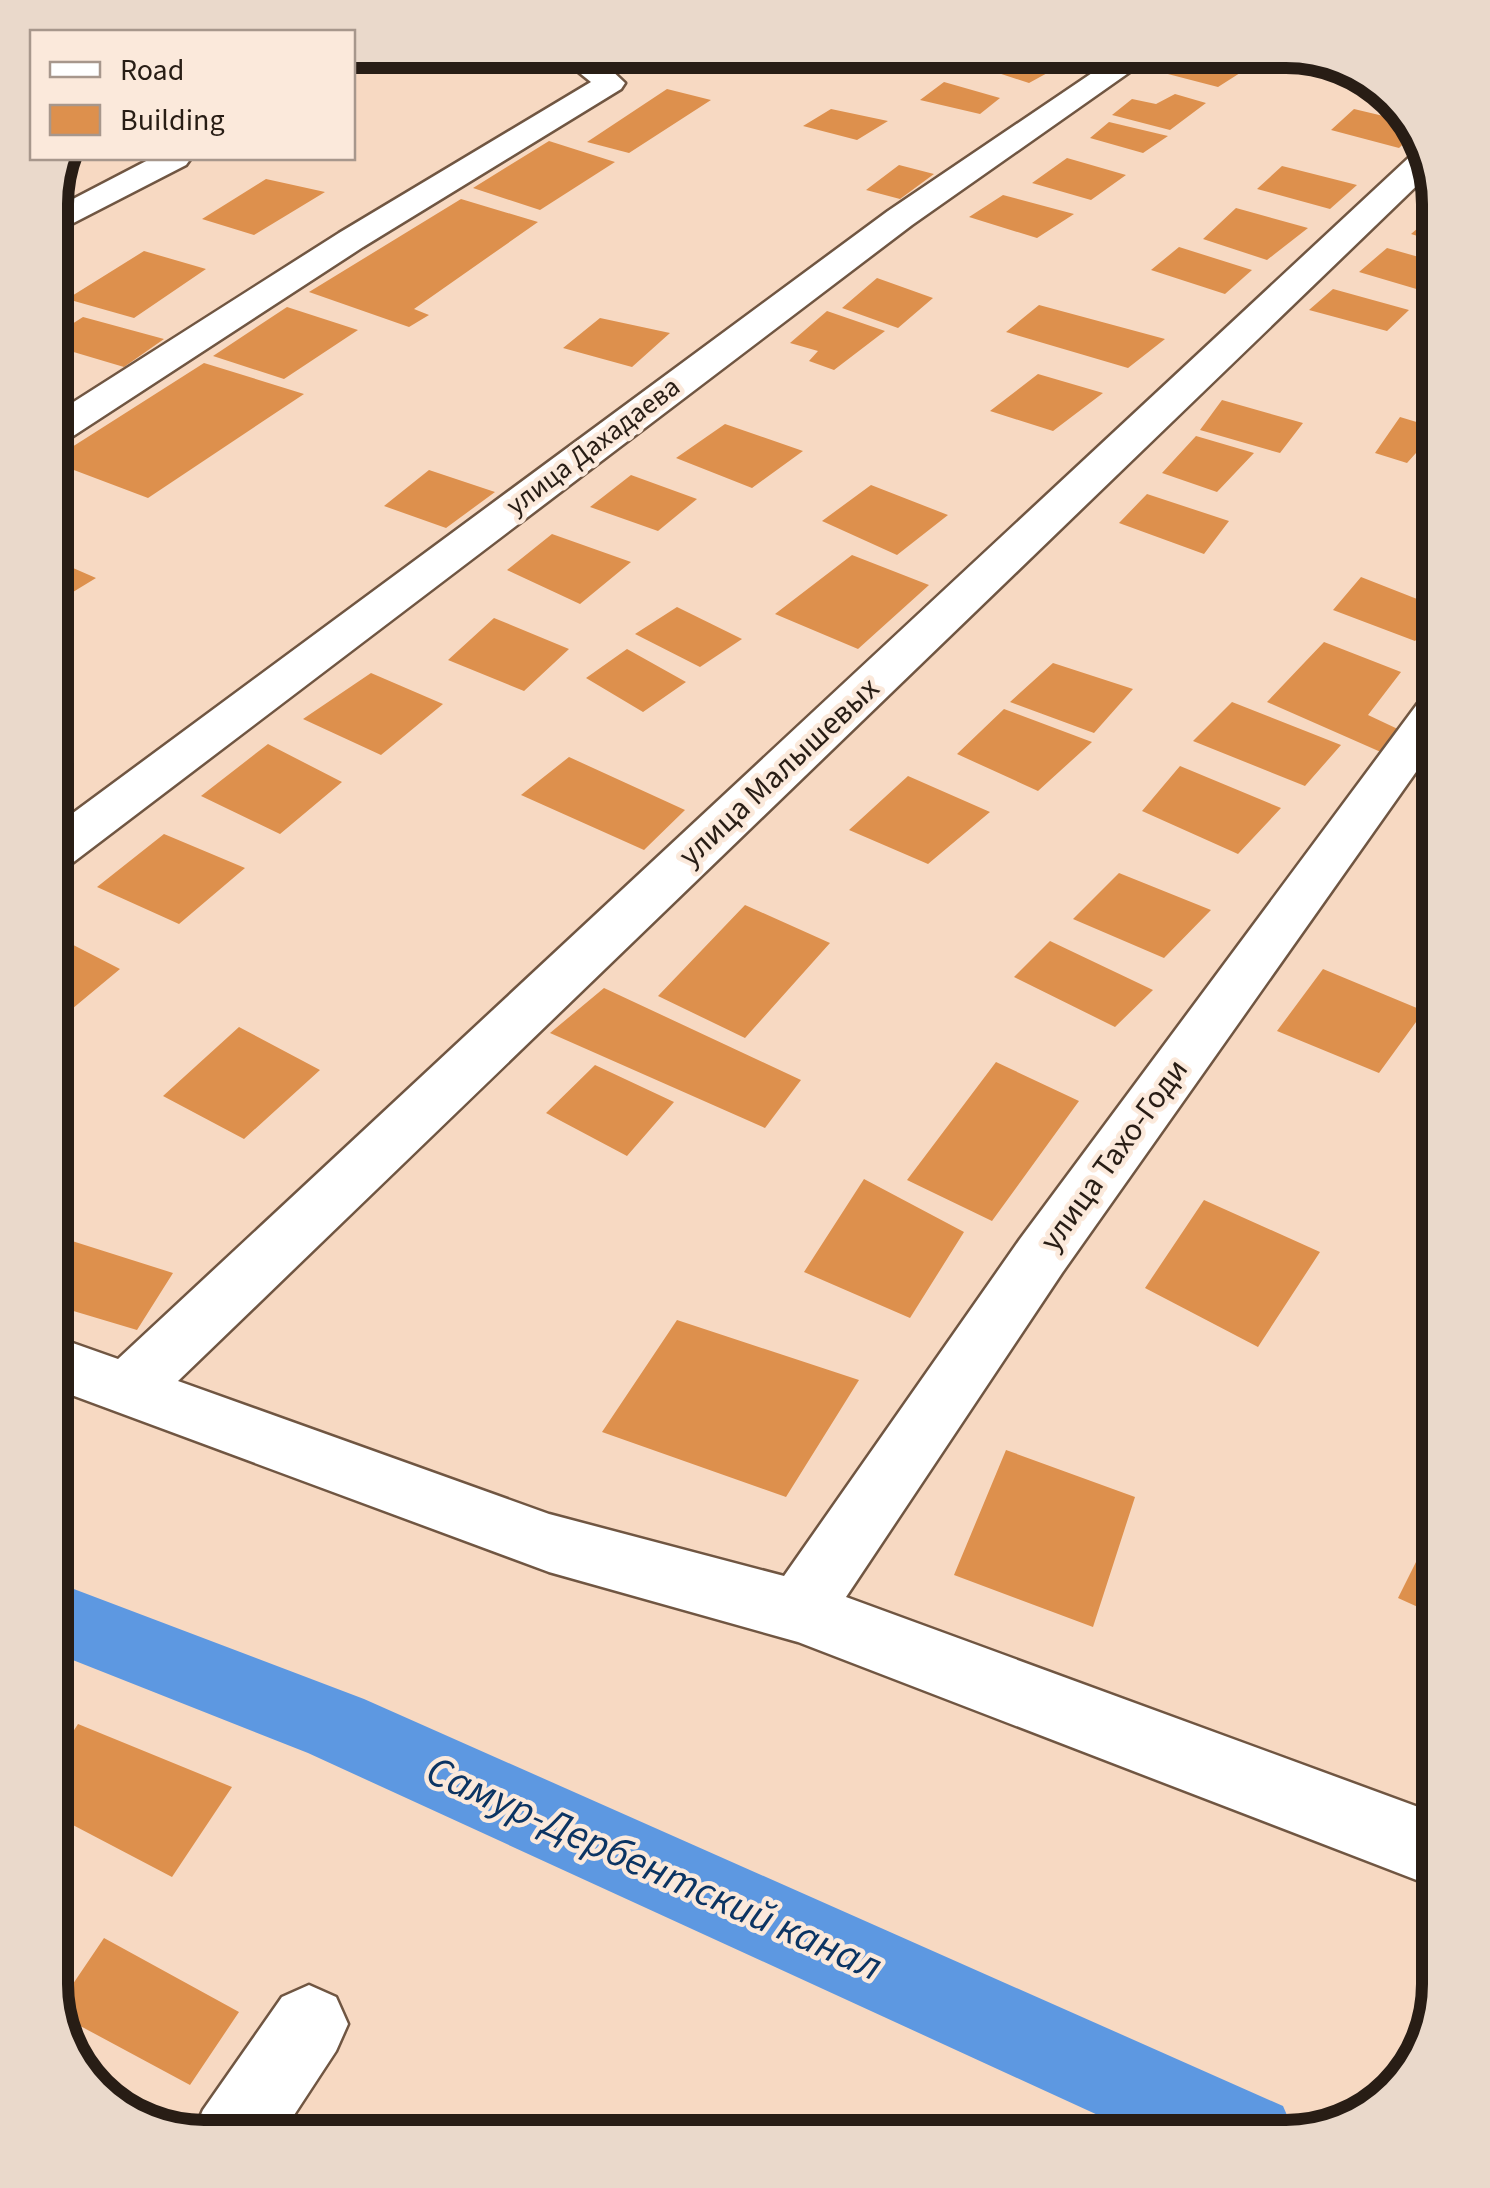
<svg xmlns="http://www.w3.org/2000/svg" width="1490" height="2188" font-family="'Source Sans 3',sans-serif">
  <rect width="100%" height="100%" fill="#f7d9c2"/>
  <g fill="none" stroke-linecap="round" stroke-linejoin="round">
    <path fill="#5d98e1" fill-rule="evenodd" d="M50 1580 364 1699 1283 2106 1296 2136 1148 2138 308 1753 50 1651Z"/>
  </g>
  <path fill="#dd904d" d="M1011 50H1040L1071 60 1029 83 983 68Z
    M1213 50H1271L1255 63Z
    M1194 51 1251 66 1218 87 1164 73Z
    M944 82 1000 98 980 114 920 100Z
    M667 89 711 100 629 153 587 142Z
    M1175 94 1206 103 1170 130 1112 115 1132 99 1156 104Z
    M831 109 888 121 857 140 803 126Z
    M1354 109 1417 124 1420 128 1399 148 1331 130Z
    M1109 122 1168 136 1143 153 1090 138Z
    M549 141 615 162 540 210 473 188Z
    M1067 158 1126 175 1091 200 1032 183Z
    M899 165 934 174 900 199 866 190Z
    M1282 166 1357 185 1330 209 1257 189Z
    M266 179 325 192 254 235 202 219Z
    M1003 195 1074 214 1037 238 969 217Z
    M461 199 538 222 414 309 429 315 409 327 309 292Z
    M1236 208 1308 228 1267 260 1203 239Z
    M1440 209V243L1411 234Z
    M1179 247 1252 270 1225 294 1151 270Z
    M1387 248 1440 263V296L1359 272Z
    M144 251 206 269 134 318 67 299Z
    M877 278 933 298 898 328 842 308Z
    M1333 289 1409 310 1387 331 1309 310Z
    M1039 305 1165 339 1128 368 1006 332Z
    M287 307 358 330 284 379 213 356Z
    M827 311 885 331 834 370 809 361 818 351 790 343Z
    M83 317 164 339 124 367 50 345V338Z
    M600 318 670 333 632 367 563 348Z
    M204 363 304 394 148 498 50 461Z
    M1038 374 1103 393 1053 431 990 411Z
    M1222 400 1303 423 1280 453 1200 430Z
    M1400 417 1433 427 1425 436 1440 442 1429 458 1416 453 1407 463 1375 453Z
    M725 424 803 451 752 488 676 458Z
    M1196 436 1254 453 1217 492 1162 473Z
    M429 470 495 492 446 528 384 506Z
    M631 475 697 499 658 531 590 507Z
    M871 485 948 515 897 555 822 521Z
    M1147 494 1229 521 1204 554 1119 523Z
    M552 534 631 562 580 604 507 570Z
    M852 555 929 585 858 649 775 614Z
    M50 558 96 578 50 606Z
    M1361 577 1440 608V615L1415 641 1333 610Z
    M677 607 742 639 700 667 635 634Z
    M494 618 569 649 524 691 448 660Z
    M1324 642 1401 672 1368 715 1402 731 1383 753 1267 702Z
    M627 649 686 682 643 712 586 678Z
    M1053 663 1133 689 1094 733 1010 702Z
    M371 673 443 704 381 755 303 719Z
    M1232 702 1341 745 1305 786 1193 741Z
    M1004 709 1092 742 1038 791 957 754Z
    M268 744 342 782 280 834 201 796Z
    M569 757 685 810 644 850 521 795Z
    M1180 766 1281 808 1238 854 1142 811Z
    M908 776 990 812 928 864 849 830Z
    M164 834 245 868 179 924 97 887Z
    M1119 873 1211 910 1164 958 1073 919Z
    M745 905 830 943 745 1038 658 996Z
    M50 933 120 969 54 1024 50 1021Z
    M1050 941 1153 990 1115 1027 1014 977Z
    M1323 969 1424 1011 1379 1073 1277 1031Z
    M604 988 801 1080 765 1128 550 1033Z
    M239 1027 320 1070 244 1139 163 1096Z
    M996 1062 1079 1101 992 1221 907 1180Z
    M595 1065 674 1102 627 1156 546 1113Z
    M864 1179 964 1232 910 1318 804 1272Z
    M1204 1200 1320 1252 1258 1347 1145 1288Z
    M50 1234 173 1273 137 1330 50 1304Z
    M677 1320 859 1380 786 1497 602 1432Z
    M1006 1450 1135 1497 1093 1627 954 1575Z
    M1440 1514V1617L1398 1598Z
    M78 1724 232 1787 172 1877 50 1813V1767Z
    M104 1938 239 2012 190 2085 58 2014 56 2009Z"/>
  <g fill="none" stroke-linecap="round" stroke-linejoin="round">
    <g stroke="#705642" stroke-width="5">
      <path id="street" d="M551 50H590L625 83 621 89 363 247 64 442 50 446V417L339 233 591 82Z
        M1126 50H1161L912 225 67 867 50 871V830L888 211Z
        M1425 148 1432 171 178 1381 549 1514 784 1576 1020 1239 1424 695 1440 691V738L1062 1273 846 1597 1440 1815V1889L798 1642 549 1572 50 1387V1335L118 1359 1417 150Z
        M309 1985 336 1997 348 2024 336 2051 279 2138 191 2137 203 2110 282 1997Z"/>
    </g>
    <g stroke="#705642" stroke-width="5">
      <path id="secondary" d="M352 50H388L383 56 352 70Z
        M152 158H191L186 165 50 235V211Z"/>
    </g>
    <use href="#street" fill="#fff" fill-rule="evenodd"/>
    <use href="#secondary" fill="#fff" fill-rule="evenodd"/>
  </g>
  <g text-anchor="middle" dominant-baseline="central" stroke-width="9" stroke-linejoin="round" paint-order="stroke">
    <g font-size="28" fill="#281d15" stroke="#fbe9db">
      <text transform="translate(593 446) rotate(-37)">улица Дахадаева</text>
    </g>
    <g font-size="32" fill="#281d15" stroke="#fbe9db">
      <text transform="translate(779 772) rotate(-43)">улица Малышевых</text>
      <text transform="translate(1114 1155) rotate(-54)">улица Тахо-Годи</text>
    </g>
    <g font-size="42" font-style="italic" fill="#0b3463" stroke="#fbe9db">
      <text transform="translate(654 1869) rotate(24)">Самур-Дербентский канал</text>
    </g>
  </g>
  <path d="M0 0H1490V2188H0ZM204 68H1286A136 136 0 0 1 1422 204V1984A136 136 0 0 1 1286 2120H204A136 136 0 0 1 68 1984V204A136 136 0 0 1 204 68Z" fill="#ead9cb" fill-rule="evenodd"/>
  <path fill="none" stroke="#281d15" stroke-width="12" d="M204 68H1286A136 136 0 0 1 1422 204V1984A136 136 0 0 1 1286 2120H204A136 136 0 0 1 68 1984V204A136 136 0 0 1 204 68Z"/>
  <rect x="30" y="30" width="325" height="130" fill="#fbe9db" stroke="#a7978c" stroke-width="2.5"/>
  <rect x="50" y="62" width="50" height="15" fill="#ffffff" stroke="#a7978c" stroke-width="2.5"/>
  <text x="120" y="80" font-size="30" fill="#281d15">Road</text>
  <rect x="50" y="105" width="50" height="30" fill="#dd904d" stroke="#a7978c" stroke-width="2.5"/>
  <text x="120" y="130" font-size="30" fill="#281d15">Building</text>
</svg>
